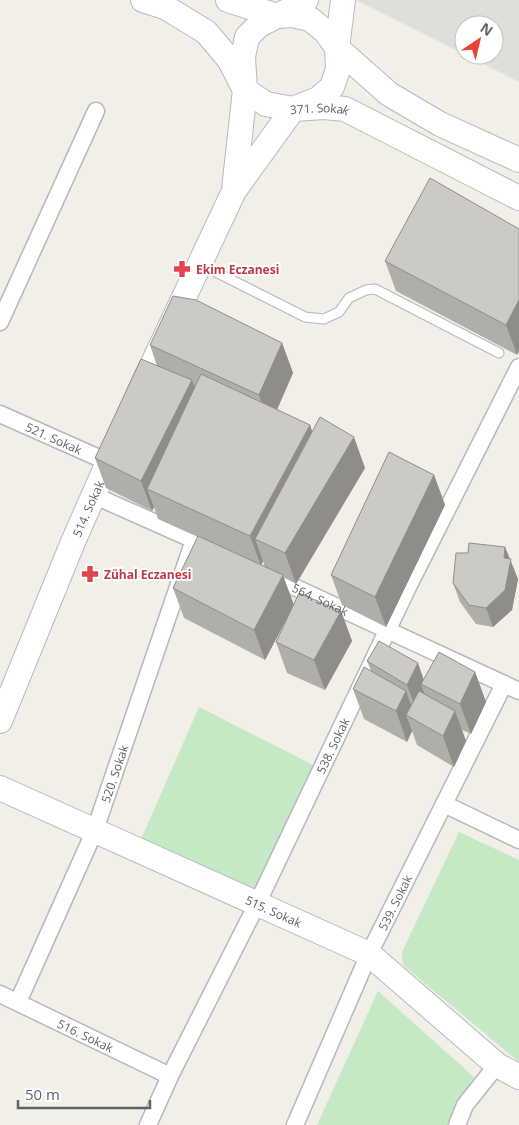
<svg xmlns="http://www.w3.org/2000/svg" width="519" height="1125" font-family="'Open Sans',sans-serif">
  <rect width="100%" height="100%" fill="#f1efe8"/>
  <path fill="#e0deda" d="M356 0H519V82L465 55H494V25H464V54Z"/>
  <path fill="#c5e8c5" d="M199 707 315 766 254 898 139 844Z
    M459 832 519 860V1062L403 965 402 952Z
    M378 991 474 1077 456 1107 448 1125H317Z"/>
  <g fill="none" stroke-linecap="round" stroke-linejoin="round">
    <g stroke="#b5b8bc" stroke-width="11">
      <path id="lane" d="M200 264 305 317 324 319 339 312 349 298 366 290 375 289 499 353"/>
    </g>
    <g stroke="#b5b8bc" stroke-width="19">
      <g id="street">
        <path d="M0 322 96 111"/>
        <path id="s1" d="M0 414 108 462"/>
        <path d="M93 495 203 544"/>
        <path id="s2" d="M266 574 519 691"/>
        <path d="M444 804 519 840"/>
        <path id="s3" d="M0 994 170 1076"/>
        <path id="s4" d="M18 1002 95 830 194 540"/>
        <path id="s5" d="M148 1125 170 1076 257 904 408 587 519 367"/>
        <path id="s6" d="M295 1125 369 954 504 684"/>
        <path d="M457 1125 465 1105 497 1065"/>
      </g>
    </g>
    <g stroke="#b6babf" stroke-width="26">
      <g id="secondary">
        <path id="s7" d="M143 0 165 7 206 32 229 59 245 90 266 104 293 109 324 107 345 109 519 198"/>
        <path d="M228 0 277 16 292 15 310 19 326 32 337 48 389 94 440 124 519 160"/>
        <path d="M234 189 245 90 243 57 247 37 259 25 301 4 306 0"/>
        <path d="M139 393 234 191 293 109 318 99 332 87 338 69 337 48 343 0"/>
        <path id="s8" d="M0 721 73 542 114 449"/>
        <path id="s9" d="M0 788 369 954 497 1065 519 1077"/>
      </g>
    </g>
    <use href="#lane" stroke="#fff" stroke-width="9"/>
    <use href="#street" stroke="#fff" stroke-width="16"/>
    <use href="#secondary" stroke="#fff" stroke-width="24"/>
  </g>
  <path fill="#afaea9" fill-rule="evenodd" d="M519 229V351L517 355 396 291 385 261Z
    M282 343 293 373 277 410 310 425 312 432 365 468 296 584 283 577 293 605 341 611 352 641 325 690 287 673 276 642 290 612 265 660 184 618 173 588 198 537 158 519 154 507 152 511 106 488 95 458 157 366 150 345ZM263 561 265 567 261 565Z
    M434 475 445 505 386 627 342 605 331 575Z
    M505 547 518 579 512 610 493 627 476 624 460 602 453 583Z
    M367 661 424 679 475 672 486 702 471 734 462 730 466 741 454 767 417 745 412 731 407 742 364 719 353 689 371 671Z"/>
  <path fill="#8f8d8a" d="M519 300V351L517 355 506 325Z
    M282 343 293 373 270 425 259 395Z
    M192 380 203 411 147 489 154 507 152 511 141 481Z
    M310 425 321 456 255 539 263 561 261 566 250 536Z
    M354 437 365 468 296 584 285 553Z
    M434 475 445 505 386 627 375 597Z
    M505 547 518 579 512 610 493 627 486 608 504 558Z
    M283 575 294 605 265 660 254 630Z
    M341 611 352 641 325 690 314 660Z
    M418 663 426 686 421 684 426 698 418 715 407 685Z
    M475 672 486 702 471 734 460 704Z
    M406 691 417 721 406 715 412 731 407 742 396 711Z
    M455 711 466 741 454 767 443 736Z"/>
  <path fill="#cccac5" stroke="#8f8d8a" d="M430 178 519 229V300L506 325 385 261Z
    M173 296 196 300 282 343 259 395 150 345Z
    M141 359 192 380 141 481 95 458Z
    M201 374 310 425 250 536 147 489Z
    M320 417 354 437 285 553 255 539Z
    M389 452 434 475 375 597 331 575Z
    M198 536 283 575 254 630 173 588Z
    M469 543 505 547 504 558 511 559 505 590 486 608 469 605 453 583 456 553H468Z
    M299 593 341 611 314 660 276 642Z
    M379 641 418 663 407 685 367 661Z
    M439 652 475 672 460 704 421 684Z
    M364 667 406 691 396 711 353 689Z
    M419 691 455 711 443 736 406 715Z"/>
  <defs>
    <g id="pharmacy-bare" transform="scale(1.35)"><path d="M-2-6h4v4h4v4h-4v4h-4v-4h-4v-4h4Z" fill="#e0444e" stroke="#fff" stroke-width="2.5" paint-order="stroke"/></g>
  </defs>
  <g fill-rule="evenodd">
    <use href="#pharmacy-bare" x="182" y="269"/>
    <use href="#pharmacy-bare" x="90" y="574"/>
  </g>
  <g text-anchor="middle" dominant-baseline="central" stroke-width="4" stroke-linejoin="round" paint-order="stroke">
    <g font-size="12" fill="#5f6368" stroke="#fff">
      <text stroke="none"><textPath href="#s7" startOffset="221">371. Sokak</textPath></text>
      <text stroke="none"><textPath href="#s1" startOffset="59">521. Sokak</textPath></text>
      <text stroke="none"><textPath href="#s8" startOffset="230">514. Sokak</textPath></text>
      <text stroke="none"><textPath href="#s2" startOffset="60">564. Sokak</textPath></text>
      <text stroke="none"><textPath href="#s5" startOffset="422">538. Sokak</textPath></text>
      <text stroke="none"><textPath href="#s4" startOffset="248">520. Sokak</textPath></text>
      <text stroke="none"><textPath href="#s6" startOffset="244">539. Sokak</textPath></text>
      <text stroke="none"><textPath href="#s9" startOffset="300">515. Sokak</textPath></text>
      <text stroke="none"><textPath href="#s3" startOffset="95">516. Sokak</textPath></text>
    </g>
    <g font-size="12" font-weight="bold" fill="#be3a42" stroke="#fff" text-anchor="start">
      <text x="196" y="269">Ekim Eczanesi</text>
      <text x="104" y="574">Zühal Eczanesi</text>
    </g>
  </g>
  <g transform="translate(479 40) rotate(35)"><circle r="24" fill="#ffffff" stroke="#bfc1c3"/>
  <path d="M0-4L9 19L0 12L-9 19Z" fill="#ea4335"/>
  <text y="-8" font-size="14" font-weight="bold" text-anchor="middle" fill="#5f6368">N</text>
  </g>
  <path d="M18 1100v8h132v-8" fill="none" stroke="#5f6368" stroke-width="2.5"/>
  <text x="25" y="1100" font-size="15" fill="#5f6368" stroke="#ffffff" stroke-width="4" paint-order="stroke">50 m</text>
</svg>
